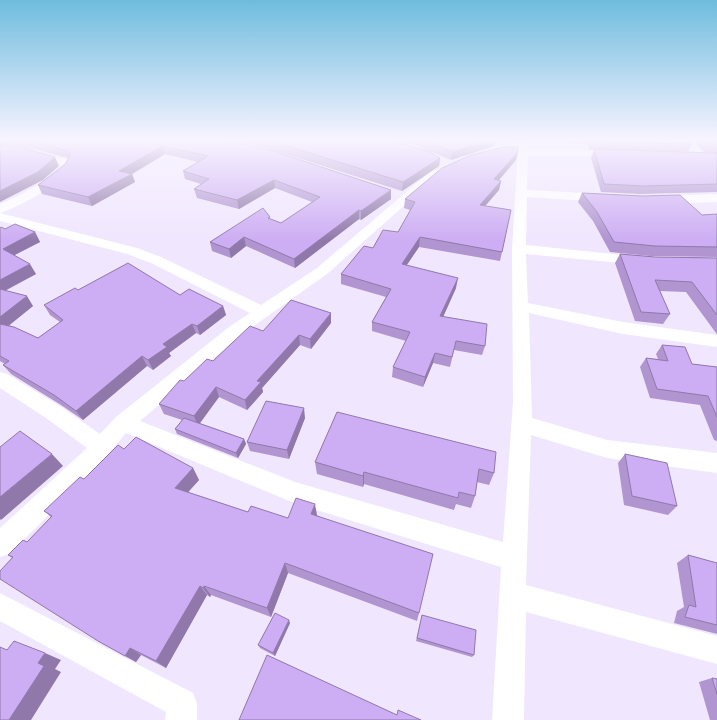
<svg xmlns="http://www.w3.org/2000/svg" width="717" height="720" font-family="Lato,sans-serif">
  <rect width="100%" height="100%" fill="#f0e6fe"/>
  <g fill="none" stroke-linecap="round" stroke-linejoin="round">
    <path fill="#fff" fill-rule="evenodd" d="M518 140H528V150H616L621 153 616 156H528L527 190 604 194 608 195 610 198 608 201 604 202 527 197 526 245 642 257 647 258 649 261 647 264 642 265 526 254 528 303 623 322 717 335V347L623 334 529 313 532 418 607 440 717 453V473L607 458 531 435 526 585 717 636V664L526 612 524 720H492L501 567 294 503 126 433 96 469 9 554 0 557V528L87 448 46 418 0 388V372L7 374 60 406 100 434 116 417 229 327 250 313 151 263 127 254 0 221V213L137 248 161 257 261 305 317 268 425 176 432 171 459 160 463 161 464 163 463 165 440 175 433 180 327 274 241 335 140 421 295 482 503 542 513 402 512 249 518 149 489 156 484 153 485 151 518 142Z
      M679 140H690L706 157 701 160 697 159Z
      M8 146 34 150 71 161 72 163C68 181 18 208 0 213V204C14 198 57 178 61 165L25 154 0 153V147Z
      M717 194V202L660 204 656 203 654 200 656 197 660 196Z
      M0 593 193 693 197 704V720H165L166 712 0 621Z"/>
  </g>
  <path fill="#b095d1" d="M0 140H226L391 190V199L361 220 359 219 295 268 246 246 231 258 212 251 210 242 270 219 281 223 312 202 275 188 239 209 197 198 194 189 201 184 185 179 183 171 198 162 165 154 132 174 135 182 92 206 42 194 38 185 58 170 66 163 68 158 34 149 8 145Z
    M233 140H392L440 158 439 166 402 191 282 153Z
    M396 140H496L494 146 451 160 415 145Z
    M571 140H689L692 144 688 151H638L717 153 704 152 695 143 696 140H717V192L639 194 601 192 591 158 594 150H589L588 144 571 143Z
    M518 152 516 160 498 181H501L499 190 485 206 502 252 500 261 419 247 407 265 456 288 443 317 485 346 482 355 454 350 450 367 433 363 423 387 392 377 393 367 406 341 372 331V322L386 297 341 284V274L373 248 398 232 410 210 404 208 405 199Z
    M582 193 702 215 717 214V257L650 256 610 252 593 221 578 202Z
    M0 228 5 229 35 232 40 242 14 255 36 274 5 291 33 306 9 325 38 338 60 322 50 315 44 305 78 290 180 295 223 306 226 315 200 335 196 333 169 353 171 356 153 370 147 366 83 420 61 405 11 374 3 365 5 364 0 361Z
    M620 254 655 257 717 258V334L716 333 686 292 659 291 670 314 663 324 635 321 615 263Z
    M331 323 311 349 300 345 262 388 263 392 247 410 219 397 199 423 244 439 246 444 238 458 177 434 175 429 182 420 164 414 159 404 184 381 213 361 263 331Z
    M662 345 692 364 717 367V441L714 440 700 405 650 398 640 367 646 358 658 359 656 354Z
    M337 412 494 473 489 485 477 482 475 496 471 508 456 504 454 510 364 484 363 487 317 474 315 462Z
    M305 418 289 459 250 451 247 442Z
    M124 449 193 468 199 480 188 492 248 512 288 518 317 515 419 613 417 621 288 573 271 617 211 595 210 597 207 595 166 668 141 655 136 662 98 641 12 558 8 555 27 542 51 517 44 511 84 479Z
    M625 454 677 506 668 515 624 505 618 463Z
    M688 555 717 563V634L674 623 677 611 684 607 677 563Z
    M422 615 474 655 472 657 416 641Z
    M290 623 275 656 260 648 258 645Z
    M712 678 717 679V720H710L699 682Z"/>
  <path fill="#9079aa" d="M0 140H6L8 145 0 146Z
    M489 140H496L494 146 451 160 452 152Z
    M162 146 165 154 132 174 135 182 92 206 88 197 119 171Z
    M518 152 516 160 492 188 494 179Z
    M55 157 59 166 43 180 0 202V191Z
    M440 158 439 166 402 191 403 182Z
    M274 180 275 188 239 209 237 200Z
    M501 181 499 190 478 214 480 205Z
    M391 190V199L361 220V211Z
    M359 210V219L295 268 294 259Z
    M35 232 40 242 9 258 3 249Z
    M244 237 246 246 231 258 229 249Z
    M420 237 419 247 401 273 402 264Z
    M30 264 36 274 0 293V280Z
    M458 278 456 288 439 326 440 316Z
    M27 296 33 306 1 332 0 331V317Z
    M223 306 226 315 200 335 197 326Z
    M331 313V323L311 349 310 339Z
    M192 324 196 333 169 353 171 356 153 370 148 360 163 344Z
    M299 335 300 345 262 388 263 392 247 410 245 400 257 381Z
    M435 353 433 363 423 387 425 377Z
    M142 356 147 366 83 420 76 411Z
    M216 387 219 397 198 426 194 416Z
    M304 408 305 418 289 459 287 450Z
    M244 439 246 444 238 458 236 453Z
    M52 454 63 466 1 520 0 519V497Z
    M193 468 199 480 182 499 175 488Z
    M364 472V484L363 487V476Z
    M315 504 317 515 313 525 311 514Z
    M285 563 288 573 271 617 267 608Z
    M200 586 207 595 166 668 156 661Z
    M204 586 211 595 210 597 203 588Z
    M289 620 290 623 275 656 273 653Z
    M130 648 141 655 136 662 125 656Z
    M45 653 61 660 55 669 61 672 31 720H9L38 663Z"/>
  <path fill="#cdadf3" stroke="#9079aa" d="M30 140H226L273 151 391 190 361 211 359 210 294 259 244 237 229 249 210 242 263 208 270 217 268 218 281 223 320 197 274 180 237 200 194 189 209 179 183 171 208 156 162 146 119 171 132 174 88 197 38 185 58 170 66 163 70 155 68 151Z
    M265 140H392L430 152 440 158 403 182 281 144Z
    M425 140H489L452 152Z
    M591 140H689L692 144 592 142Z
    M705 140H717V144L708 143Z
    M0 146 20 147 55 157 38 172 0 191Z
    M504 147H518V152L494 179 501 181 480 205 511 210 502 252 420 237 402 264 458 278 440 316 487 324 485 346 456 341 452 357 435 353 425 377 393 367 410 332 372 322 391 289 341 274 364 246 373 248 383 230 398 232 415 202 405 199 442 168 471 155Z
    M594 149 717 153V184L643 186 604 184Z
    M582 193 643 196 680 195 702 215 717 214V247L655 246 614 242 597 212Z
    M15 224 35 232 3 249 30 264 0 280V228L1 227 5 229Z
    M620 254 655 257 717 258V315L692 282 655 280 670 314 641 312Z
    M128 263 180 295 189 289 223 306 197 326 192 324 163 344 167 347 148 360 142 356 76 411 54 395 3 365 9 361 0 356V324L14 327 38 338 63 320 44 305 75 288 78 290Z
    M0 289 27 296 0 317Z
    M291 300 331 313 310 339 299 335 257 381 261 382 245 400 216 387 194 416 159 404 180 380 184 381 207 359 213 361 250 326 263 331Z
    M662 345 685 347 692 364 717 367V417L708 396 657 389 646 358 668 361Z
    M266 401 304 408 287 450 247 442Z
    M337 412 496 452 494 473 479 469 475 496 459 492 458 498 364 472 363 476 315 462Z
    M184 418 244 439 236 453 175 429Z
    M20 431 52 454 0 497V447Z
    M136 437 193 468 175 488 248 512 251 506 288 518 296 498 315 504 311 514 433 554 419 613 285 563 267 608 204 586 203 588 200 586 156 661 130 648 125 656 98 641 0 579V571L13 557 8 555 23 540 27 542 52 516 44 511 80 477 84 479 118 445 124 449Z
    M625 454 667 463 677 506 632 496Z
    M688 555 717 563V625L685 617 689 605 696 607Z
    M275 613 289 620 273 653 258 645Z
    M422 615 476 630 474 655 417 638Z
    M14 641 45 653 38 663 44 666 9 720H0V647L7 650Z
    M267 655 397 715 398 710 421 720H239Z
    M712 678 717 679V694Z"/>
  <linearGradient id="sky" x2="0" y2="1"><stop stop-color="#6ebcde"/><stop offset="0.58" stop-color="#f8f4ff"/><stop offset="1" stop-color="#f8f4ff" stop-opacity="0"/></linearGradient>
  <rect width="717" height="241" fill="url(#sky)"/>
</svg>
